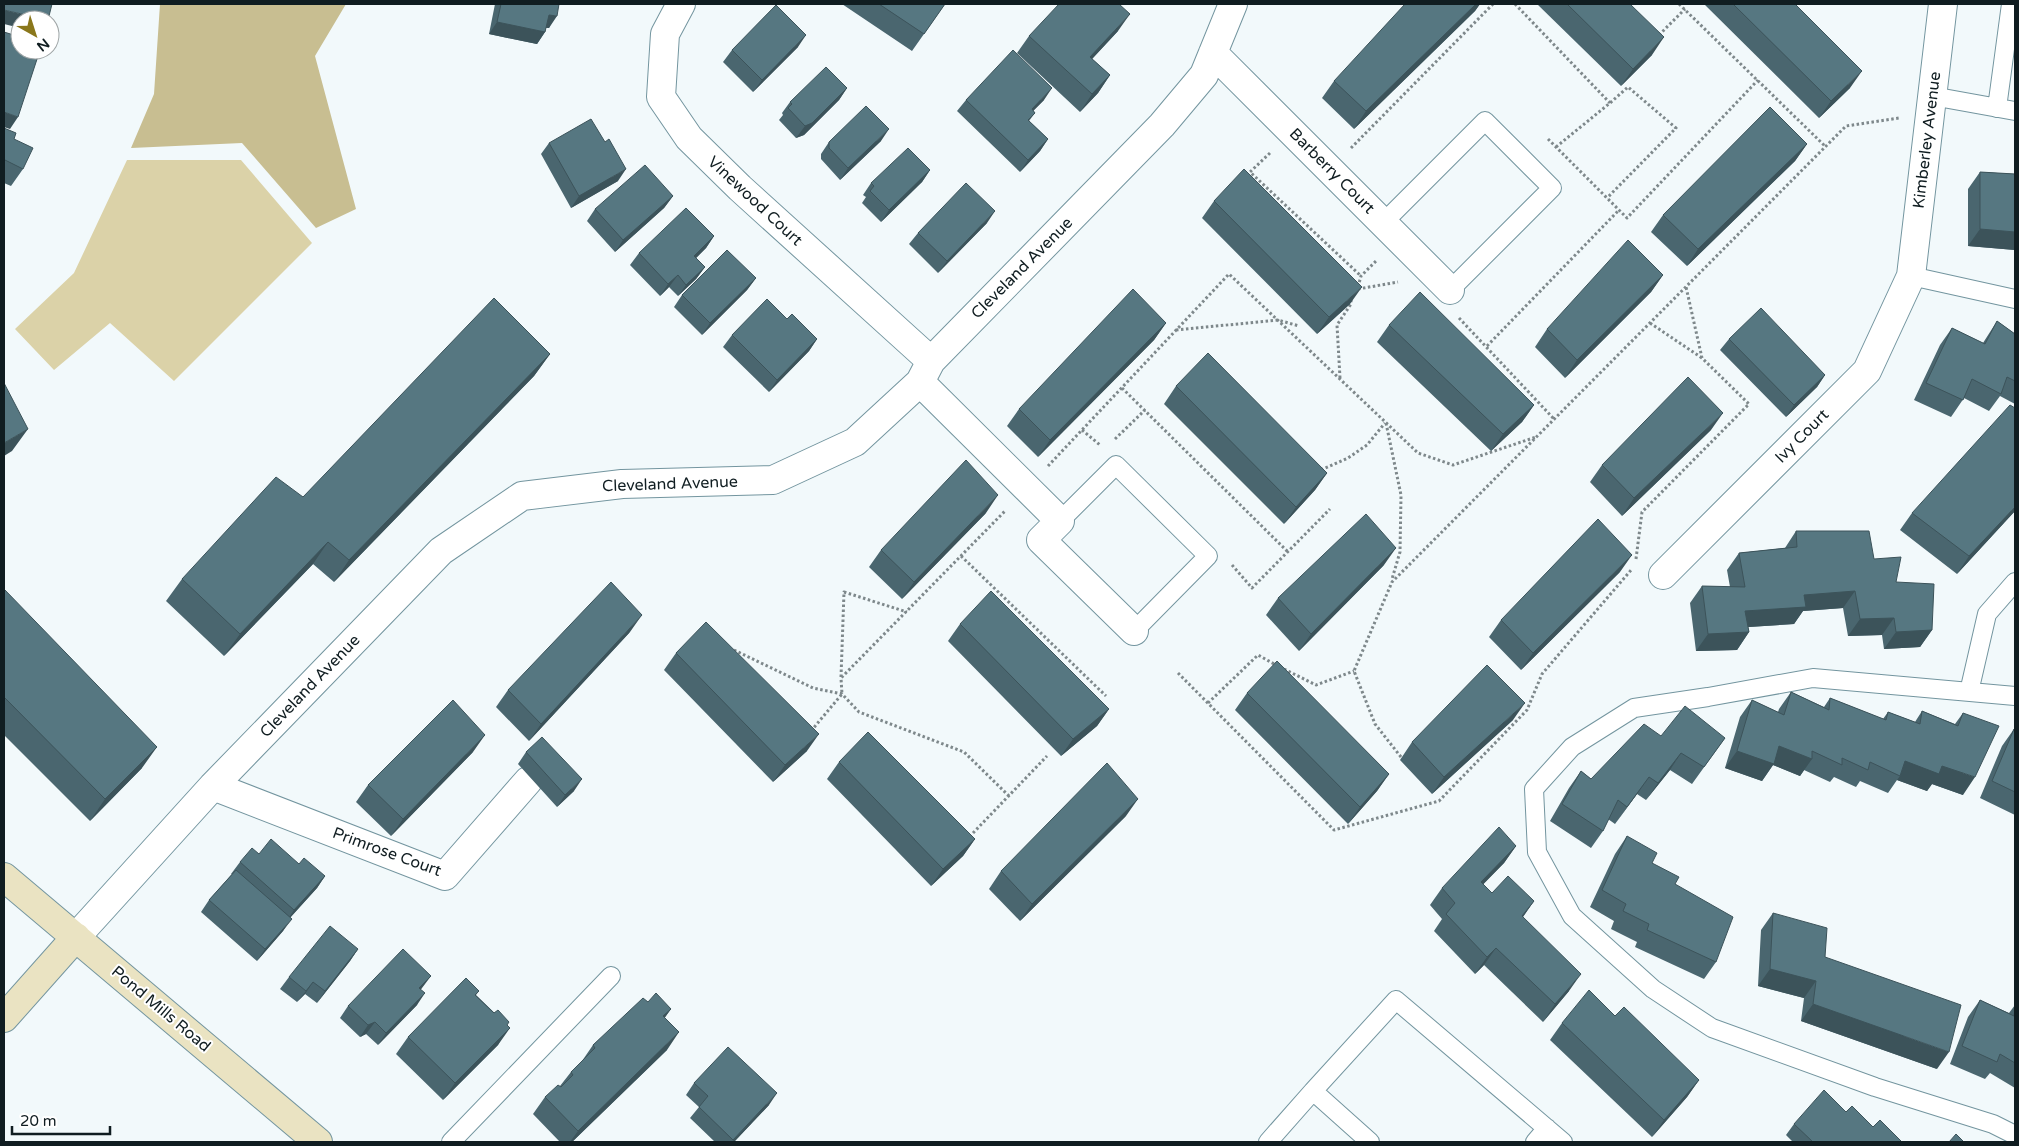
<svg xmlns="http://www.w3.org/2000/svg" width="2019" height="1146" font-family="'Varela Round',sans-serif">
  <rect width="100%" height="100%" fill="#f2f9fb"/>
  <path fill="#dbd2a8" d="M127 160H241L312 243 174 381 110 323 54 370 15 329 74 273Z"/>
  <path fill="#c8be91" d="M160 4H346L315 56 356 209 316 228 242 143 131 148 154 94Z"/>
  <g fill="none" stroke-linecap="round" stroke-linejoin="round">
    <g stroke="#73959f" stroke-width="20">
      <path id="lane" d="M1932 96 2015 111
        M1997 108 2011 4
        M1383 223 1485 121 1552 188 1450 290
        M1911 276 2015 299
        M1060 521 1116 465 1208 556 1134 631
        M1969 692 1987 614 2015 582
        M2015 696 1813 678 1708 697 1634 708 1572 747 1534 789 1537 852 1572 916 1653 989 1712 1028 1875 1087 1993 1124 2015 1135
        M451 1142 611 976
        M1268 1142 1313 1091
        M1370 1142 1313 1091 1396 1000 1563 1142
        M1535 1142 1547 1128"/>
    </g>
    <g stroke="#73959f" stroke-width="30">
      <path id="street" d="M681 4 665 34 661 97 689 138 740 188 931 361
        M1213 53 1450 290
        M920 382 1060 521 1041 540 1134 631
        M1663 575 1867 371 1911 276 1943 4
        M213 786 445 876 528 781
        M76 937 213 786 441 551 522 496 622 484 773 480 855 442 920 382 931 361 1162 125 1204 75 1233 4"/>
    </g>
    <g stroke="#73959f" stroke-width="30">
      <path id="secondary" d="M4 877 318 1142
        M4 1018 76 937"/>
    </g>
    <path stroke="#7e888b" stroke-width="3" stroke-dasharray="2.5 2.5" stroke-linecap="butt" d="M1515 4 1610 103
      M1679 4 1826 147
      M1659 35 1685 9
      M1548 139 1627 218 1758 80
      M1556 147 1610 103 1628 87 1676 128 1607 198
      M1351 148 1493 4
      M1270 153 1250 172 1361 276
      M1358 287 1361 276 1377 260
      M1358 289 1398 282
      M1459 318 1554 419
      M1650 323 1702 358
      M1176 330 1278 320 1299 326
      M1487 346 1619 210
      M1340 378 1337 325 1351 304V299
      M1122 388 1288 552
      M1386 423 1401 495 1400 552 1392 579
      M1082 430 1100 445
      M1115 439 1145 410
      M1048 466 1229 274 1418 453 1453 465 1536 437
      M1321 470 1348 458 1367 445 1385 423
      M961 556 1106 696
      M1636 559 1642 512 1749 404 1702 358 1686 287
      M1232 565 1252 588 1330 509
      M734 650 813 688 842 694 859 712 964 752 1009 796
      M1284 669 1316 685 1354 671
      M1178 673 1334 830 1439 801 1527 710 1542 674 1632 569
      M841 677 844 592 907 612
      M1208 703 1258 655 1276 665
      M811 731 842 694 841 678 1005 511
      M1401 757 1375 724 1354 671 1392 582 1846 126 1899 118
      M973 833 1047 756"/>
    <use href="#lane" stroke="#fff" stroke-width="18"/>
    <use href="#street" stroke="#fff" stroke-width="28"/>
    <use href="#secondary" stroke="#eae3c2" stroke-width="28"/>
  </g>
  <path fill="#4a666f" d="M495 4H559L549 28H546L545 32 537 44 489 34Z
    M842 4H945L912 51Z
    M1476 4H1480L1475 11 1354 129 1322 98 1334 81Z
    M1537 4H1630L1652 55 1621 86Z
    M1704 4H1795L1850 88 1819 118Z
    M1118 31 1092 59 1110 75 1098 93 1080 112 1017 53 1029 36Z
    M798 47 753 92 723 62 732 50Z
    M847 88 839 100 804 135 796 138 779 120 783 115 782 113 790 102Z
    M966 100H1044L1033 111 1035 113 1029 121 1048 139 1040 151 1020 172 957 111Z
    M4 128 14 139 23 169 11 186 4 183Z
    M881 141 840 180 821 159V154L829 142Z
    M549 143 618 181 571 208 541 154Z
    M1807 144 1795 161 1687 266 1651 232 1663 215Z
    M930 170 922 182 881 222 862 203 866 197 863 195 871 183Z
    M1980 172 2015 174V250L1968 246V189Z
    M673 196 664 208 615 252 587 221 595 209Z
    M1214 201 1350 304 1317 334 1202 218Z
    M987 223 938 273 909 244 918 233Z
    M714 236 706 248 696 258 705 267 696 279 678 296 669 287 660 296 630 265 639 253Z
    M1663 275 1651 292 1565 378 1535 347 1547 329Z
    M756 278 747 290 702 335 674 307 682 295Z
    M787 319 817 339 809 351 769 392 723 347 732 335Z
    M1997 321 2015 334V404L2000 396 1989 411 1964 398 1951 417 1914 400 1940 345 1952 328 1983 343Z
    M1166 323 1154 340 1038 457 1007 426 1019 409Z
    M1389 325 1534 405 1522 422 1491 451 1377 342Z
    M1729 339 1825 375 1817 387 1786 417 1720 350Z
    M550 354 534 376 334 582 313 564 224 656 166 601 182 579 303 497Z
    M1176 386 1327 473 1315 490 1284 524 1164 404Z
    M1711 430 1622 516 1590 482 1602 465Z
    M2015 511 1957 574 1900 530 1912 513Z
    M986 513 902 599 869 567 881 550Z
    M1796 531 1874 559 1896 582 1932 630 1920 647 1884 649 1882 635 1848 636 1843 608 1803 611 1794 624 1748 627 1749 632 1737 650 1696 651 1690 603 1702 586 1730 587 1727 570 1739 553 1785 548Z
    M1384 565 1299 651 1266 615 1278 598Z
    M1620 572 1521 670 1489 637 1501 620Z
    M4 589 142 768 90 821 4 735Z
    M960 624 1109 709 1097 726 1061 756 948 641Z
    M630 632 529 741 496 707 508 690Z
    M676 653 807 751 773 782 664 670Z
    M1791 692 1824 707 1830 698 1883 719 1888 712 1915 722 1922 711 1955 724 1963 713V795L1932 784 1927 791 1897 780 1888 793 1860 781 1856 787 1834 777 1830 782 1804 770 1800 776 1773 765 1762 781 1725 768 1740 717 1752 700 1778 712 1779 709Z
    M1247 693 1389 774 1377 791 1348 824 1235 710Z
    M1513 720 1432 794 1400 760 1412 742Z
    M2014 729H2015V815L1980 798 2002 746Z
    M1661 736 1725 738 1692 784 1670 770 1646 800 1637 794 1615 824 1608 819 1603 831 1591 848 1550 821 1569 788 1581 771 1591 779Z
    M473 752 391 836 356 802 368 785Z
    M526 752 574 791 557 807 518 764Z
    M839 762 975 839 963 856 931 886 827 779Z
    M1126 816 1020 921 989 889 1001 871Z
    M1627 836 1652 863 1675 884 1716 962 1704 979 1635 947 1637 942 1611 929 1614 921 1590 907 1615 854Z
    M1516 846 1504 863 1483 884 1492 893 1534 901 1523 917 1569 991 1543 1022 1484 965 1475 974 1434 931 1442 919 1430 905 1442 888Z
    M259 854 299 864 325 876 317 888 290 918 283 931 257 961 201 912 209 900 232 874H231L240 862Z
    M1773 913 1825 957 1937 1069 1801 1021 1804 998 1758 986 1761 930Z
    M358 949 350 961 317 1003 305 994 297 1002 280 989 289 977Z
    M422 988 421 989 417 1005 378 1045 366 1034 360 1037 340 1018 348 1006Z
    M479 991 476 995 507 1025 498 1045 443 1100 396 1054 408 1037Z
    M1980 1000 2009 1013 2015 1005V1088L1990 1073 1985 1079 1950 1064 1968 1017Z
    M648 1002 671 1009 664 1018 667 1050 572 1142H560L533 1114 545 1097 560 1086 571 1072 582 1061 593 1045Z
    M1615 1016 1699 1080 1687 1097 1652 1137 1550 1040 1562 1023Z
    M694 1083 769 1105 734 1142H715L690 1118 699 1107 686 1095Z
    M1846 1112 1902 1142H1793L1786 1135 1794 1124Z"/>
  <path fill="#3c535a" d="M1476 4H1480L1475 11 1354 129 1366 111Z
    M4 10 46 20H20V28L4 24Z
    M1130 14 1118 31 1078 74 1090 57Z
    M549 15 557 16 549 28 541 27Z
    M497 22 545 32 537 44 489 34Z
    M806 35 798 47 753 92 762 80Z
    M1664 37 1652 55 1621 86 1633 69Z
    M1862 71 1850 88 1819 118 1831 101Z
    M1110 75 1098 93 1080 112 1092 94Z
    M847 88 839 100 804 135 796 138 805 126Z
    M1052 88 1044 100 1023 121 1032 109Z
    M4 112 18 117 10 129 4 127Z
    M889 129 881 141 840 180 848 168Z
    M1048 139 1040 151 1020 172 1028 160Z
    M1807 144 1795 161 1687 266 1698 249Z
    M626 169 618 181 571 208 579 196Z
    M930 170 922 182 881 222 889 210Z
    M673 196 664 208 615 252 623 240Z
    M995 211 987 223 938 273 947 261Z
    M1980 229 2015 232V250L1968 246Z
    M714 236 706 248 686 268 694 256Z
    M705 267 696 279 678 296 686 285Z
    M678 275 669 287 660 296 668 284Z
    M1663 275 1651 292 1565 378 1577 360Z
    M756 278 747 290 702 335 710 323Z
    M1362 287 1350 304 1317 334 1329 317Z
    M1166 323 1154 340 1038 457 1050 440Z
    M817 339 809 351 769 392 777 380Z
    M550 354 534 376 334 582 349 560Z
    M1825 375 1817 387 1786 417 1794 405Z
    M1534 405 1522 422 1491 451 1503 434Z
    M1723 413 1711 430 1622 516 1634 498Z
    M28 429 12 451 4 456V443Z
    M1327 473 1315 490 1284 524 1296 507Z
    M998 495 986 513 902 599 914 582Z
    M2015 507V511L1957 574 1969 556Z
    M328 542 313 564 224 656 240 634Z
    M1396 548 1384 565 1299 651 1311 634Z
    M1632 555 1620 572 1521 670 1533 653Z
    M1855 591 1843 608 1803 611 1794 624 1733 628 1745 611 1804 595Z
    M642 615 630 632 529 741 541 724Z
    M1894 618 1882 635 1848 636 1860 619Z
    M1932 630 1920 647 1884 649 1896 632Z
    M1749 632 1737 650 1696 651 1708 634Z
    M1525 703 1513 720 1432 794 1444 777Z
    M1109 709 1097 726 1061 756 1073 739Z
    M819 734 807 751 773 782 785 765Z
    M485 735 473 752 391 836 403 819Z
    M1779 746 1812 759 1800 776 1773 765 1762 781 1725 768 1737 751Z
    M157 747 142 768 90 821 105 799Z
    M1681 753 1670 770 1646 800 1658 783Z
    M1905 761 1942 766 1975 777 1963 795 1932 784 1927 791 1897 780 1900 776Z
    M1389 774 1377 791 1348 824 1360 807Z
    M1649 777 1637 794 1615 824 1627 807Z
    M582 779 574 791 557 807 565 795Z
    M1138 799 1126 816 1020 921 1032 904Z
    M975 839 963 856 931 886 943 869Z
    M1516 846 1504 863 1469 899 1481 882Z
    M325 876 317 888 286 922 294 910Z
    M1534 901 1522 918V916Z
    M292 919 283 931 257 961 265 949Z
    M1496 948 1484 965 1475 974 1487 957Z
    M358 949 350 961 317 1003 325 991Z
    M1770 969 1816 981 1804 998 1758 986Z
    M1581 974 1569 991 1543 1022 1555 1004Z
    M431 976 422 988 411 999 419 988Z
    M313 982 305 994 297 1002 306 991Z
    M425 993 417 1005 378 1045 386 1033Z
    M1813 1004 1949 1052 1937 1069 1801 1021Z
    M671 1009 659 1026 663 1016Z
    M375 1022 366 1034 360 1037 368 1025Z
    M510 1028 498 1045 443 1100 455 1083Z
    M679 1032 667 1050 572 1142H570L578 1131Z
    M1699 1080 1687 1097 1652 1137 1664 1120Z
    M777 1093 769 1105 734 1142H732Z"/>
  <path fill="#567781" stroke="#3c535a" d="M4 4H52L48 20 4 10Z
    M501 4H559L557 16 549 15 545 32 497 22Z
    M879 4H945L924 34Z
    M1059 4H1119L1130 14 1090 57 1110 75 1092 94 1029 36Z
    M1405 4H1476L1366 111 1334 81Z
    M1567 4H1630L1664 37 1633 69Z
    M1733 4H1795L1862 71 1831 101Z
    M776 5 806 35 762 80 732 50Z
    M4 32 20 37V50H40L18 117 4 112Z
    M1013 50 1052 88 1032 109 1035 113 1028 120 1048 139 1028 160 966 100Z
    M826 67 847 88 812 123 805 126 788 108 792 104 790 102Z
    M866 106 889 129 848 168 829 148V142Z
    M1770 107 1807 144 1698 249 1663 215Z
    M591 119 605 142 609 139 626 169 579 196 549 143Z
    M4 128 16 133 14 139 33 148 23 169 5 160 4 162Z
    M908 148 930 170 889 210 870 191 874 186 871 183Z
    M645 165 673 196 623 240 595 209Z
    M1244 169 1362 287 1329 317 1214 201Z
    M1980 172 2015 174V232L1980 229Z
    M966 183 995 211 947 261 918 233Z
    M686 208 714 236 694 256 705 267 686 285 678 275 668 284 639 253Z
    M1628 240 1663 275 1577 360 1547 329Z
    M727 250 756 278 710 323 682 295Z
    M1133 289 1166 323 1050 440 1019 409Z
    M1420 292 1534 405 1503 434 1389 325Z
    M494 298 550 354 349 560 328 542 240 634 182 579 276 477 303 497Z
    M767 299 787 319 792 314 817 339 777 380 732 335Z
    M1761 308 1825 375 1794 405 1729 339Z
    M1997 321 2015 334V381L2007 377 2001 394 1972 379 1963 400 1926 383 1952 328 1985 344Z
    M1208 353 1327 473 1296 507 1176 386Z
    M1688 377 1723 413 1634 498 1602 465Z
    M4 383 28 429 4 443Z
    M2010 405 2015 408V507L1969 556 1912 513Z
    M966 460 998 495 914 582 881 550Z
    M1366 514 1396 548 1311 634 1278 598Z
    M1598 519 1632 555 1533 653 1501 620Z
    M1796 531H1869L1874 559 1901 557 1896 582 1934 584 1932 630 1896 632 1894 618 1860 619 1855 591 1804 595 1806 607 1745 611 1749 632 1708 634 1702 586 1745 587 1739 553 1797 547Z
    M611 582 642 615 541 724 508 690Z
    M4 589 157 747 105 799 4 697Z
    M991 591 1109 709 1073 739 960 624Z
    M706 622 819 734 785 765 676 653Z
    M1277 661 1389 774 1360 807 1247 693Z
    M1487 665 1525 703 1444 777 1412 742Z
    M1791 692 1829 710 1830 698 1886 720 1888 712 1920 724 1922 711 1958 726 1963 713 1999 726 1975 777 1942 766 1939 774 1905 761 1900 776 1870 762 1868 770 1842 758V765L1812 751V759L1779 746 1774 764 1737 751 1752 700 1784 715Z
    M453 700 485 735 403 819 368 785Z
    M1685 706 1725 738 1704 767 1681 753 1658 783 1649 777 1627 807 1618 800 1603 831 1562 804 1581 771 1591 779 1644 724 1661 736Z
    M2014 729H2015V792L1992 781Z
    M868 732 975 839 943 869 839 762Z
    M542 737 582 779 565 795 526 752Z
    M1107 763 1138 799 1032 904 1001 871Z
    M1499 827 1516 846 1481 882 1492 893 1508 876 1534 901 1522 916 1581 974 1555 1004 1496 948 1487 957 1446 914 1455 903 1442 888Z
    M1627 836 1657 853 1652 863 1679 877 1675 884 1733 917 1716 962 1647 930 1649 924 1623 911 1626 904 1602 890Z
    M271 839 299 864 304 858 325 876 294 910 240 862 252 848 259 854Z
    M236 870 292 919 265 949 209 900Z
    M1773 913 1827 928 1825 957 1961 1005 1949 1052 1813 1004 1816 981 1770 969Z
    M330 926 358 949 325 991 313 982 306 991 289 977Z
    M403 949 431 976 419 988 425 993 386 1033 375 1022 368 1025 348 1006Z
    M466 978 479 991 475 995 494 1013 498 1010 509 1022 507 1025 510 1028 455 1083 408 1037Z
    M1589 990 1615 1016 1624 1007 1699 1080 1664 1120 1562 1023Z
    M656 993 671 1009 663 1016 679 1032 578 1131 545 1097 558 1085 561 1087 573 1075 571 1072 595 1048 593 1045 643 998 648 1002Z
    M1980 1000 2014 1016 2015 1010V1063L2000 1054 1997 1062 1962 1046Z
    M728 1047 777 1093 733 1140 699 1107 708 1096 694 1083Z
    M1824 1090 1846 1112 1852 1106 1873 1127 1880 1120 1902 1142H1813L1794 1124Z
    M1956 1134 1964 1142H1949Z"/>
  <g text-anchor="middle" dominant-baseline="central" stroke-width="4" stroke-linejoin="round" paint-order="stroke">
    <g font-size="16" fill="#101d21" stroke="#fff">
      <text transform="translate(1927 140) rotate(-83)">Kimberley Avenue</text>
      <text transform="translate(1332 171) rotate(45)">Barberry Court</text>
      <text transform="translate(755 201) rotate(43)">Vinewood Court</text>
      <text transform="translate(1022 268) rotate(-45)">Cleveland Avenue</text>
      <text transform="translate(1802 436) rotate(-45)">Ivy Court</text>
      <text transform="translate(670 484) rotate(-2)">Cleveland Avenue</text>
      <text transform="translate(310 686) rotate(-46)">Cleveland Avenue</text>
      <text transform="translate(387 852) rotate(20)">Primrose Court</text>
      <text transform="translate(161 1009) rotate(40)">Pond Mills Road</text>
    </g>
  </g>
  <rect width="2019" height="1146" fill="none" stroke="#101d21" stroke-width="10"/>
  <g transform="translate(35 35) rotate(141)"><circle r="24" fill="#ffffff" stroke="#9fa5a6"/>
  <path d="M0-4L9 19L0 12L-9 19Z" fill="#8a771b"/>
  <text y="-8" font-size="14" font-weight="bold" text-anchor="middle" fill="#101d21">N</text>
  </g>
  <path d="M12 1126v8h98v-8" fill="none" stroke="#101d21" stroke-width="2.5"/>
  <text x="20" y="1126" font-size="15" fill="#101d21" stroke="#ffffff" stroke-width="4" paint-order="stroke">20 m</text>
</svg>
